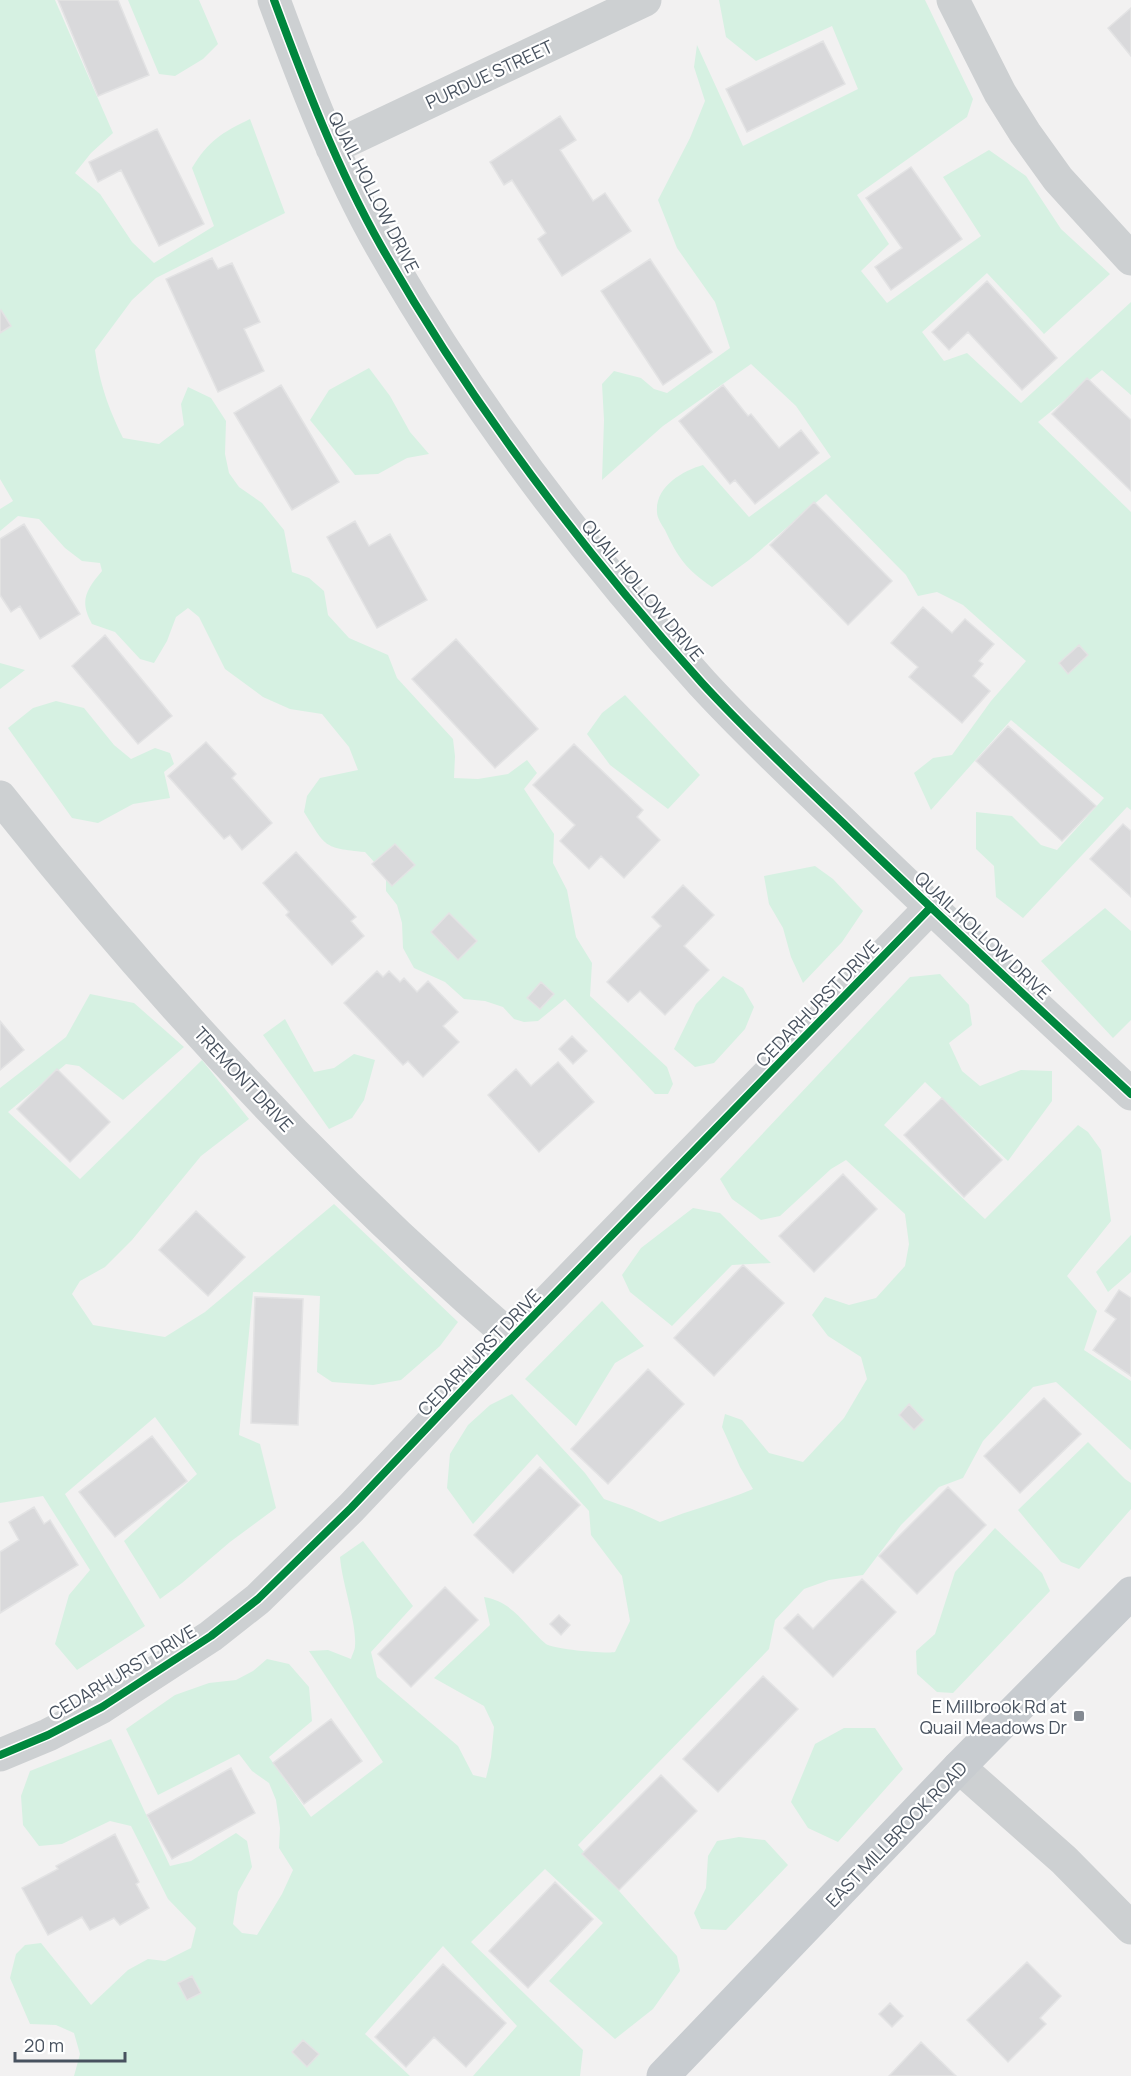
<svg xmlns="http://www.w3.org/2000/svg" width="1131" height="2076" font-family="Manrope,sans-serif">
  <rect width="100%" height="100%" fill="#f2f1f1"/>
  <path fill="#d6f1e2" d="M0 0H55L113 133 91 153 75 173 100 194 132 242 154 263 214 226 192 168C208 141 223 132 250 119L285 213 156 278 132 300 95 350C100 385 108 407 123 438L159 444 184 425 181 404 188 387 211 398 226 421 225 454 229 473 239 487 262 503 284 530 292 572 309 578 324 591 328 615 349 638 388 655 397 678 453 739 455 756 454 778 478 779 508 774 527 760 537 773 524 789 554 834 553 863 567 890 576 937 592 963 590 996 667 1067 673 1084 668 1094H655L565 999 538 1021 524 1022 514 1019 503 1007 485 1001 464 999 445 982 414 968 403 948 402 923 397 905 386 891V875L365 852C323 848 326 847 304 812L307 796 320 778 358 770 349 747 322 714 290 709 263 697 225 669 199 617 188 608 176 617 167 641 154 663 140 659 115 632 92 624C79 601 86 590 102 571L100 563 82 561 65 548 39 519 18 516 0 531V509L13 501 0 479Z
    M128 0H199L218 44 203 59 175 76 159 74Z
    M719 0H925L973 99 967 117 857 195 889 244 861 271 887 303 981 236 943 177 989 150 1026 176 1061 229 1110 274 1044 334 987 273 922 332 944 361 967 353 1021 403 1131 302V395L1102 370 1038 422 1131 512V810L1127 807 1023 918 996 897 994 866 976 849V812L1012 816 1041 845 1057 850 1104 798 1011 720 931 810 914 773 933 758 952 755 991 701 1026 661 963 605 937 592 918 596 906 575 826 494 749 560 712 587C686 569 678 558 665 530 662 525 657 518 657 512 655 487 682 471 703 465L749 517 831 457 796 406 751 364 663 426 602 480 604 420 602 384 614 371 641 378 654 389 667 393 730 348 715 302 677 248 658 200 690 138 705 101 694 67 697 45 743 146 858 89 832 26 756 61 726 37Z
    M369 368 390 396 410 432 429 454 407 458 378 474 355 475 310 420 329 390Z
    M0 663 25 670 0 689Z
    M625 695 700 775 668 809 610 765 587 734 602 713Z
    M56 701 84 708 114 745 131 759 155 748 170 753 174 764 164 772 170 798 133 804 98 823 72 818 8 728 33 708Z
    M815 866 833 879 863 911 842 942 803 983 791 957 783 928 769 904 764 876Z
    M1105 908 1131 931V1020L1113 1038 1041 961Z
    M940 974 969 1005 972 1025 949 1043 962 1071 980 1086 1021 1070 1052 1071V1101L1008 1161 925 1082 884 1125 985 1219 1078 1125 1088 1132 1101 1150 1111 1221 1067 1276 1097 1311 1084 1350 1131 1381V1450L1056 1382 1033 1387 983 1441 963 1478 939 1487 901 1525 863 1575 829 1580 804 1589 775 1620 769 1649 578 1845 677 1956 680 1971 653 2009 615 2039 549 1981 603 1923 545 1869 471 1942 583 2050 580 2076H473L517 2026 443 1946 365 2034 410 2076H74L80 2054 74 2033 56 2025 30 2024 10 1978 16 1954 25 1945 41 1943 91 2005 128 1970 148 1959 165 1961 191 1948 196 1928 168 1899 131 1826 110 1821 62 1844 39 1846 23 1825 21 1796 30 1771 111 1739 170 1866 191 1861 236 1833 247 1841 252 1867 238 1892 233 1924 242 1933 257 1935 282 1894 293 1870 279 1848 280 1828 276 1800 269 1783 252 1771 239 1754 158 1795 126 1729 175 1695 209 1683 236 1680 253 1671 267 1659 289 1664 309 1687 312 1721 269 1757 311 1817 383 1762 309 1651 328 1650 351 1659C352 1655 355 1650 355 1646 357 1623 342 1584 340 1557L363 1541 413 1606 371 1652 377 1677 458 1746 473 1775 486 1778 491 1757 494 1727 484 1706 434 1678 490 1625 484 1597C514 1602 525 1626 546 1644 552 1649 606 1654 615 1652L630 1621 622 1576 591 1535 589 1511 537 1454 473 1524 447 1488 450 1454 468 1425 490 1405 512 1394 585 1473 604 1499 632 1509 660 1522C690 1510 722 1502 753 1489L740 1467 722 1427 725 1414 742 1420 769 1453 803 1462 844 1418 867 1379 861 1357 828 1336 812 1315 825 1297 849 1305 876 1298 905 1266 909 1244 905 1214 846 1160 831 1169 780 1216 761 1220 732 1199 720 1179 910 977Z
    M723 976 743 988 754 1007 745 1029 714 1063 695 1067 674 1049 696 1004Z
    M90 994 134 1003 184 1047 123 1100 79 1066 66 1064 8 1112 80 1179 202 1060 249 1119 201 1156 132 1240 105 1267 80 1281 72 1294 93 1325 165 1337 205 1312 334 1204 458 1322 440 1346 401 1380 373 1385 332 1382 317 1372 320 1296 253 1292 239 1435 260 1444 276 1508 230 1542 182 1583 160 1599 124 1541 197 1474 155 1417 65 1494 145 1626 77 1670 55 1644 69 1595 90 1570 43 1496 0 1503V1088L66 1037Z
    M285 1019 314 1072 334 1068 354 1054 375 1060 364 1100 352 1118 329 1129 263 1035Z
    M693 1208 720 1213 771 1263 732 1265 672 1326 630 1292 622 1275 641 1248Z
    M1131 1235V1272L1108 1292 1096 1272Z
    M602 1301 644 1346 615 1363 576 1426 525 1379Z
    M1088 1442 1125 1479 1131 1483V1509L1079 1569 1061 1562 1018 1510Z
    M995 1528 1042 1573 1050 1591 953 1693 937 1692 917 1674 916 1651 935 1634 955 1572Z
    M844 1728H875L903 1769 838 1842 808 1828 791 1802 815 1744Z
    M739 1837 765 1840 788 1865 726 1930 701 1929 694 1913 706 1888 708 1856 717 1841Z"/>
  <path fill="#d9d9db" stroke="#e3e3e4" stroke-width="1.5" d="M58 0H118L149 75 98 96Z
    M1131 8V56L1108 28Z
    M823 41 845 84 747 132 726 89Z
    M560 116 576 140 560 150 593 201 605 193 631 231 562 276 538 239 546 233 512 180 504 185 490 162Z
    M157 129 204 224 159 246 121 170 98 182 89 162Z
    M911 167 962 239 891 290 875 267 902 248 866 198Z
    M212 258 218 269 232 263 260 322 244 329 264 371 218 392 166 279Z
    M650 259 712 352 663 385 601 291Z
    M987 281 1057 358 1022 390 968 332 949 350 932 332Z
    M1 310 11 326 0 333V311Z
    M1087 378 1131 420V491L1052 414Z
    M281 385 339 482 292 510 234 413Z
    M723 385 748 416 751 414 779 448 801 430 819 453 755 504 735 480 730 484 679 421Z
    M814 502 892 581 848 625 770 545Z
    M355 521 369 546 390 534 427 600 377 628 327 537Z
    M24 524 80 614 40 639 20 606 11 612 0 595V539Z
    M923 607 952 633 965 619 994 644 979 661 983 664 973 676 990 691 962 723 909 677 918 667 891 643Z
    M105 635 172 716 138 744 72 666Z
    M456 639 538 729 495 768 412 679Z
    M1079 645 1088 655 1068 674 1059 663Z
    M1008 726 1096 806 1062 841 976 761Z
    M206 742 236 774 232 778 272 823 242 850 230 835 224 839 168 776Z
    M574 744 643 810 637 817 660 840 624 878 601 856 589 869 560 841 575 825 533 785Z
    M1123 824 1131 831V897L1090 859Z
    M395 844 415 865 392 886 372 864Z
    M296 852 356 917 351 921 364 936 332 965 286 915 289 912 263 883Z
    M683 885 714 915 684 946 709 970 665 1015 640 991 628 1002 607 982 661 926 652 917Z
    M449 913 477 941 458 960 431 932Z
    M377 971 383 977 389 971 400 982 404 978 417 992 428 981 458 1012 443 1026 459 1042 423 1077 408 1061 403 1065 344 1003Z
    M541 982 554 994 540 1009 527 998Z
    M0 1021 24 1050 0 1070Z
    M572 1036 587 1051 573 1064 559 1049Z
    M558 1062 594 1102 539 1152 488 1095 516 1069 531 1086Z
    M57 1069 110 1122 70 1162 17 1109Z
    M942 1098 1002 1160 964 1197 904 1135Z
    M843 1174 877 1209 814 1272 779 1236Z
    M196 1211 245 1257 208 1296 159 1250Z
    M743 1265 784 1303 714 1376 674 1338Z
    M1119 1290 1131 1298V1376L1093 1350 1116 1319 1105 1311Z
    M255 1297 303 1299 298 1425 251 1423Z
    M648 1369 684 1404 608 1484 571 1449Z
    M1044 1398 1081 1434 1020 1493 984 1456Z
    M909 1404 924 1420 914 1430 899 1415Z
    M152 1436 187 1481 115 1537 79 1492Z
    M540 1467 580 1505 513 1573 474 1535Z
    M948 1487 986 1525 917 1594 879 1556Z
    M34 1507 44 1524 50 1520 78 1565 0 1613V1552L19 1540 9 1522Z
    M862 1579 896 1612 833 1677 784 1628 798 1614 813 1629Z
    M445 1587 478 1620 411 1687 378 1654Z
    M559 1615 570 1625 561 1635 550 1624Z
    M763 1676 798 1709 718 1792 683 1759Z
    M331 1719 362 1761 304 1804 273 1763Z
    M231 1768 255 1813 172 1859 147 1815Z
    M661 1775 697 1811 619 1890 582 1854Z
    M115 1834 139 1882 136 1884 149 1908 120 1925 114 1918 90 1930 82 1917 48 1935 22 1888 58 1869 56 1866Z
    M555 1882 593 1919 528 1988 489 1951Z
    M1027 1962 1061 1996 1040 2018 1046 2024 1008 2062 967 2020Z
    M443 1964 506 2023 466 2067 434 2037 406 2067 375 2037Z
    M192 1976 201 1993 187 2000 178 1983Z
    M890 2003 903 2016 892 2027 879 2014Z
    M303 2040 319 2054 307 2067 292 2052Z
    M921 2042 956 2076H889Z"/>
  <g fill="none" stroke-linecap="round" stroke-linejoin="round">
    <path stroke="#cdd0d2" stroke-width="33" d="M274 0C305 84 337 168 381 246 471 404 581 549 702 683 747 732 795 777 843 823 937 915 1034 1004 1131 1094
      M953 0 1000 93 1025 133 1058 179 1131 259
      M332 148 645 0
      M0 797C154 992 324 1176 512 1338
      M0 1755 48 1735 102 1707 211 1636 258 1599 351 1508 512 1338 931 907
      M959 1767 1064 1860 1131 1928"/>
    <path stroke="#c8ccd0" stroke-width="33" d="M663 2076 959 1767 1131 1593"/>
    <g stroke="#fff" stroke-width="11">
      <path id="cycleway" d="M274 0C305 84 337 168 381 246 471 404 581 549 702 683 747 732 795 777 843 823 937 915 1034 1004 1131 1094
        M0 1755 48 1735 102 1707 211 1636 258 1599 351 1508 512 1338 931 907"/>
    </g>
    <use href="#cycleway" stroke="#00873e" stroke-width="8"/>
  </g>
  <rect fill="#848a92" stroke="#fff" stroke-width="2" x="1073" y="1710" width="12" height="12" rx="3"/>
  <g text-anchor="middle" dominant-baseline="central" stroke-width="4.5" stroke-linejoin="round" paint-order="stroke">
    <g font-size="18" fill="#48525f" stroke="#fff">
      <text transform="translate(489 74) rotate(-25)">PURDUE STREET</text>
      <text transform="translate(374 192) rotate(63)">QUAIL HOLLOW DRIVE</text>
      <text transform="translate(643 590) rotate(50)">QUAIL HOLLOW DRIVE</text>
      <text transform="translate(983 935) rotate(43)">QUAIL HOLLOW DRIVE</text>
      <text transform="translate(817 1003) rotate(-46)">CEDARHURST DRIVE</text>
      <text transform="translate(244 1079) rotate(47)">TREMONT DRIVE</text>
      <text transform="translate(479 1352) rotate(-46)">CEDARHURST DRIVE</text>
      <text transform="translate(122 1672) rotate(-31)">CEDARHURST DRIVE</text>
      <text transform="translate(896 1834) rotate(-46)">EAST MILLBROOK ROAD</text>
    </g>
    <g font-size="18" fill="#48525f" stroke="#fff" text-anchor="end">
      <text x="1067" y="1706">E Millbrook Rd at<tspan x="1067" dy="21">Quail Meadows Dr</tspan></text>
    </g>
  </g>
  <path d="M15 2052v9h110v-9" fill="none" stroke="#48525f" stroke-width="3"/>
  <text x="24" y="2052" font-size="18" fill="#48525f" stroke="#ffffff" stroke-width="4.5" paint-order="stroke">20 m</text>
</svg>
